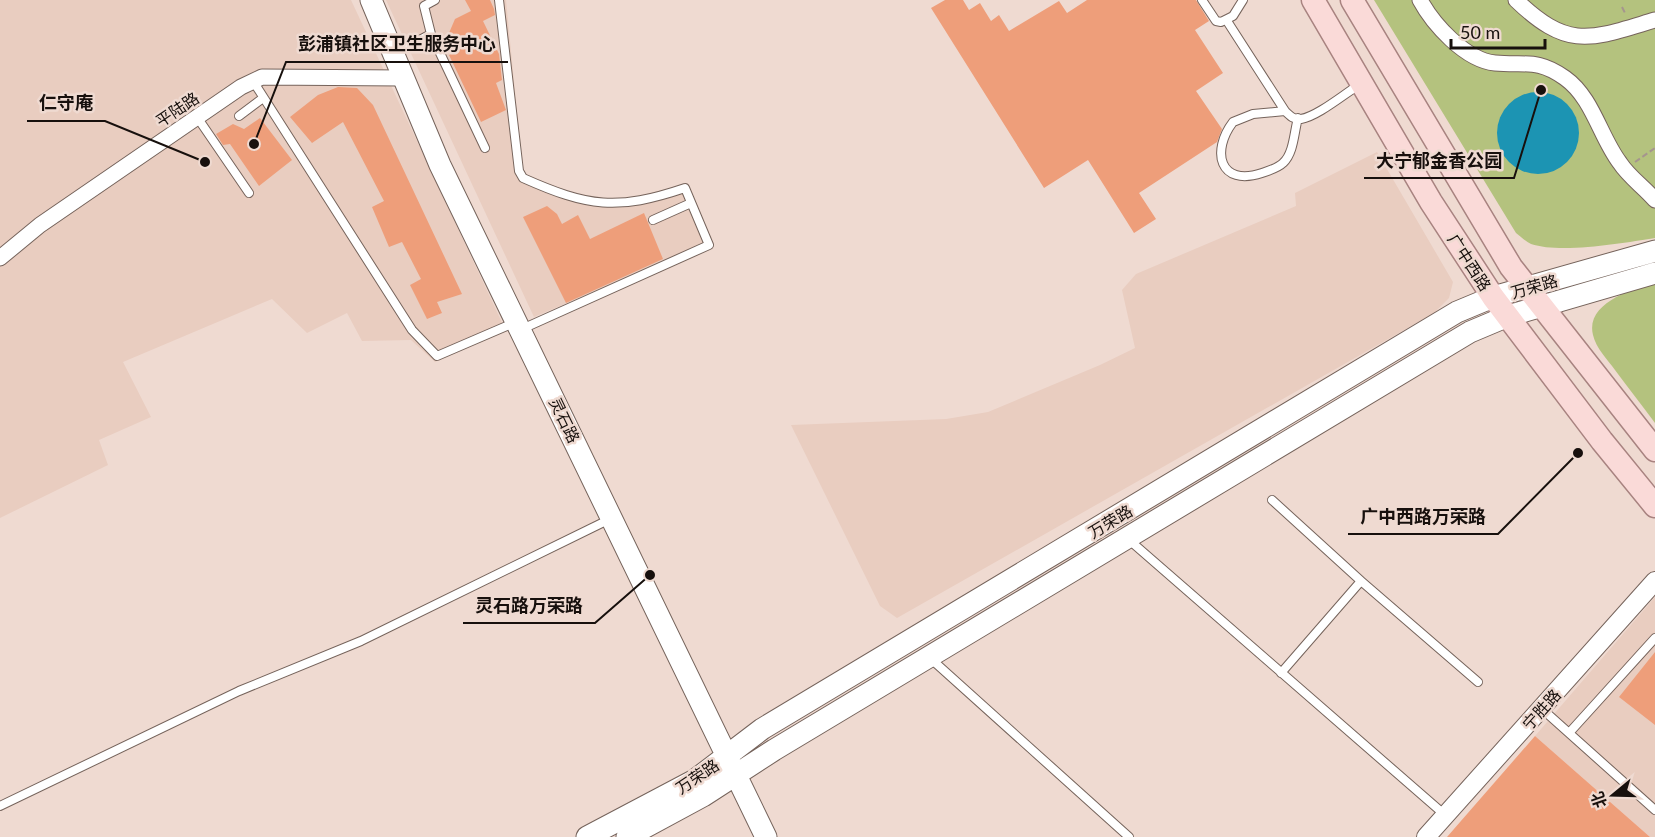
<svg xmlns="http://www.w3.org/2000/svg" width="1655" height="837" font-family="Lato,'Noto Sans SC',sans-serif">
  <rect width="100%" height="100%" fill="#efdad1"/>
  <path fill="#e9cdc0" d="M0 0H351L506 331 435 362 411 340 362 341 347 313 307 333 272 299 123 362 151 417 99 440 108 465 0 518Z
    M386 0H506L523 173 577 195 622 200 687 184 711 242 534 317Z
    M1377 152 1453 282 1449 298 1434 313 897 618 880 606 791 425 946 419 988 412 1100 365 1135 348 1122 290 1136 274 1296 206 1295 193Z
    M1655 597V837H1650L1535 736Z"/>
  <path fill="#b4c27e" d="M1374 0H1655V238C1623 243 1561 254 1531 244 1526 242 1520 236 1516 233Z
    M1655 282V423C1642 405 1628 388 1615 370 1607 359 1596 348 1593 335 1585 303 1633 289 1655 282Z"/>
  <path fill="#1c94b3" d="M1497 133a41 41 0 1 1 82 0a41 41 0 1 1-82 0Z"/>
  <path fill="#ee9e7a" d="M465 0H490L494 9 495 15 483 21 499 54 502 80 496 83 506 110 481 122 449 55 457 52 449 33 455 19 471 11Z
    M945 0H963L969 10 980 3 991 21 999 15 1009 31 1059 1 1067 13 1087 0H1196L1209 21 1195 30 1223 73 1196 91 1222 129 1217 142 1139 193 1156 219 1134 233 1088 160 1044 188 931 8Z
    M338 87 357 88 373 105 462 294 437 302 442 313 427 319 410 285 421 279 402 242 389 247 372 207 384 201 343 122 312 143 290 117 318 95Z
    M260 118 292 160 259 186 230 144 223 145 216 134 233 124 244 129Z
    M547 206 557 214 562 224 578 215 590 239 644 213 663 259 566 303 523 217Z
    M1655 652V725L1619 697Z
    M1535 736 1650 837H1447Z"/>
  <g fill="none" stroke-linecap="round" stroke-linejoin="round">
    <g stroke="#75635b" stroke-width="10">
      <path id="service" d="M499 0 519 171 523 178C588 207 617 211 685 188L709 245 522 329
        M1202 0 1216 21 1221 22 1233 16 1243 0
        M1227 21 1285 111C1290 116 1294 120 1301 119 1318 116 1344 94 1359 85
        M431 34 424 6 435 0
        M395 53 431 34 485 148
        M253 81 412 330 437 356 509 325
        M1285 111 1253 114 1233 122C1211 151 1219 187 1262 173 1268 171 1278 168 1283 163 1294 153 1294 132 1298 118
        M239 116 263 98
        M197 117 249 193
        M653 220 691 203
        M1272 500 1361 581
        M1128 539 1445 815
        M930 658 1129 837
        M1281 673 1361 581 1478 682
        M1541 708 1655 810
        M1569 733 1655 638
        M0 806 239 691 361 641 604 522"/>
    </g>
    <g stroke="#75635b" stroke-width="17">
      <path id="minor" d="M1420 0C1433 24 1465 60 1495 63 1525 66 1537 58 1565 78 1593 98 1600 137 1620 163 1629 177 1644 187 1655 200
        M1516 0C1569 51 1591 39 1655 20
        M0 258 40 225 241 87 262 77 403 78"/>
    </g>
    <g stroke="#75635b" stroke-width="20">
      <path id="tertiary" d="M1426 837 1655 581"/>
    </g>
    <g stroke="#75635b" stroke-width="23">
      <path id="secondary" d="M371 0 440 165 766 837
        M587 837 695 780 762 729 1457 312 1493 297 1655 251
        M627 837 703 796 774 750 1470 332 1508 316 1655 273"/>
    </g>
    <g stroke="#a88380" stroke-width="25">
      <path id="primary" d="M1313 0 1431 202 1493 297 1602 441 1655 506
        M1352 0 1511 267 1655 450"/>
    </g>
    <path stroke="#a5958e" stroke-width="2" stroke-dasharray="6 3" stroke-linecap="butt" d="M1622 7 1626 15
      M1635 162 1655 148"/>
    <use href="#service" stroke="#fff" stroke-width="8"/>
    <use href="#minor" stroke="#fff" stroke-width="15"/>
    <use href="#tertiary" stroke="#fff" stroke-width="18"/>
    <use href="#secondary" stroke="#fff" stroke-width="21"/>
    <use href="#primary" stroke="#fadad8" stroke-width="22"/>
  </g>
  <g text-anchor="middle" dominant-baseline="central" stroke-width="5" stroke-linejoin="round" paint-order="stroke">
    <g font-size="16" fill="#17100d" stroke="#efdad1">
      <text transform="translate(177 109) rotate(-34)">平陆路</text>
      <text transform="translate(1470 262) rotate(57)">广中西路</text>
      <text transform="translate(1534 286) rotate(-16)">万荣路</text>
      <text transform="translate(565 420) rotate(64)">灵石路</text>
      <text transform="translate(1110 521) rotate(-31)">万荣路</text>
      <text transform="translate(1541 709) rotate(-48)">宁胜路</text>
      <text transform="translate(697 776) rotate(-34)">万荣路</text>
    </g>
  </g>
  <path fill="none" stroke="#17100d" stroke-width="2" d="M254 144L286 62H508M205 162L105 121H27M1541 90L1514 178H1364M1578 453L1498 534H1348M650 575L595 623H463"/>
  <g fill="#17100d" stroke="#efdad1" stroke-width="2">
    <circle cx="254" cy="144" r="6"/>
    <circle cx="205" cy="162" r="6"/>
    <circle cx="1541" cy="90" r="6"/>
    <circle cx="1578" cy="453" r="6"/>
    <circle cx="650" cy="575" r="6"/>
  </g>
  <g font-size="18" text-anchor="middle" font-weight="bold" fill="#17100d" stroke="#efdad1" stroke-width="5" stroke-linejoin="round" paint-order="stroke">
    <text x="397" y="50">彭浦镇社区卫生服务中心</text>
    <text x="66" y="109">仁守庵</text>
    <text x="1439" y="167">大宁郁金香公园</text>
    <text x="1423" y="523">广中西路万荣路</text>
    <text x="529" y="612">灵石路万荣路</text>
  </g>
  <g transform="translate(1613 795) rotate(251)" stroke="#efdad1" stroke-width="4.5" paint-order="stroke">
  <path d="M0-4.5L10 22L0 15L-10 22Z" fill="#17100d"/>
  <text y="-9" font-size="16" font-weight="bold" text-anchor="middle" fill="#17100d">北</text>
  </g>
  <path d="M1451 39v9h94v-9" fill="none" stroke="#17100d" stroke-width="3"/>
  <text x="1460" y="39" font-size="18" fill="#17100d" stroke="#efdad1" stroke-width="4.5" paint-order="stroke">50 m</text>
</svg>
